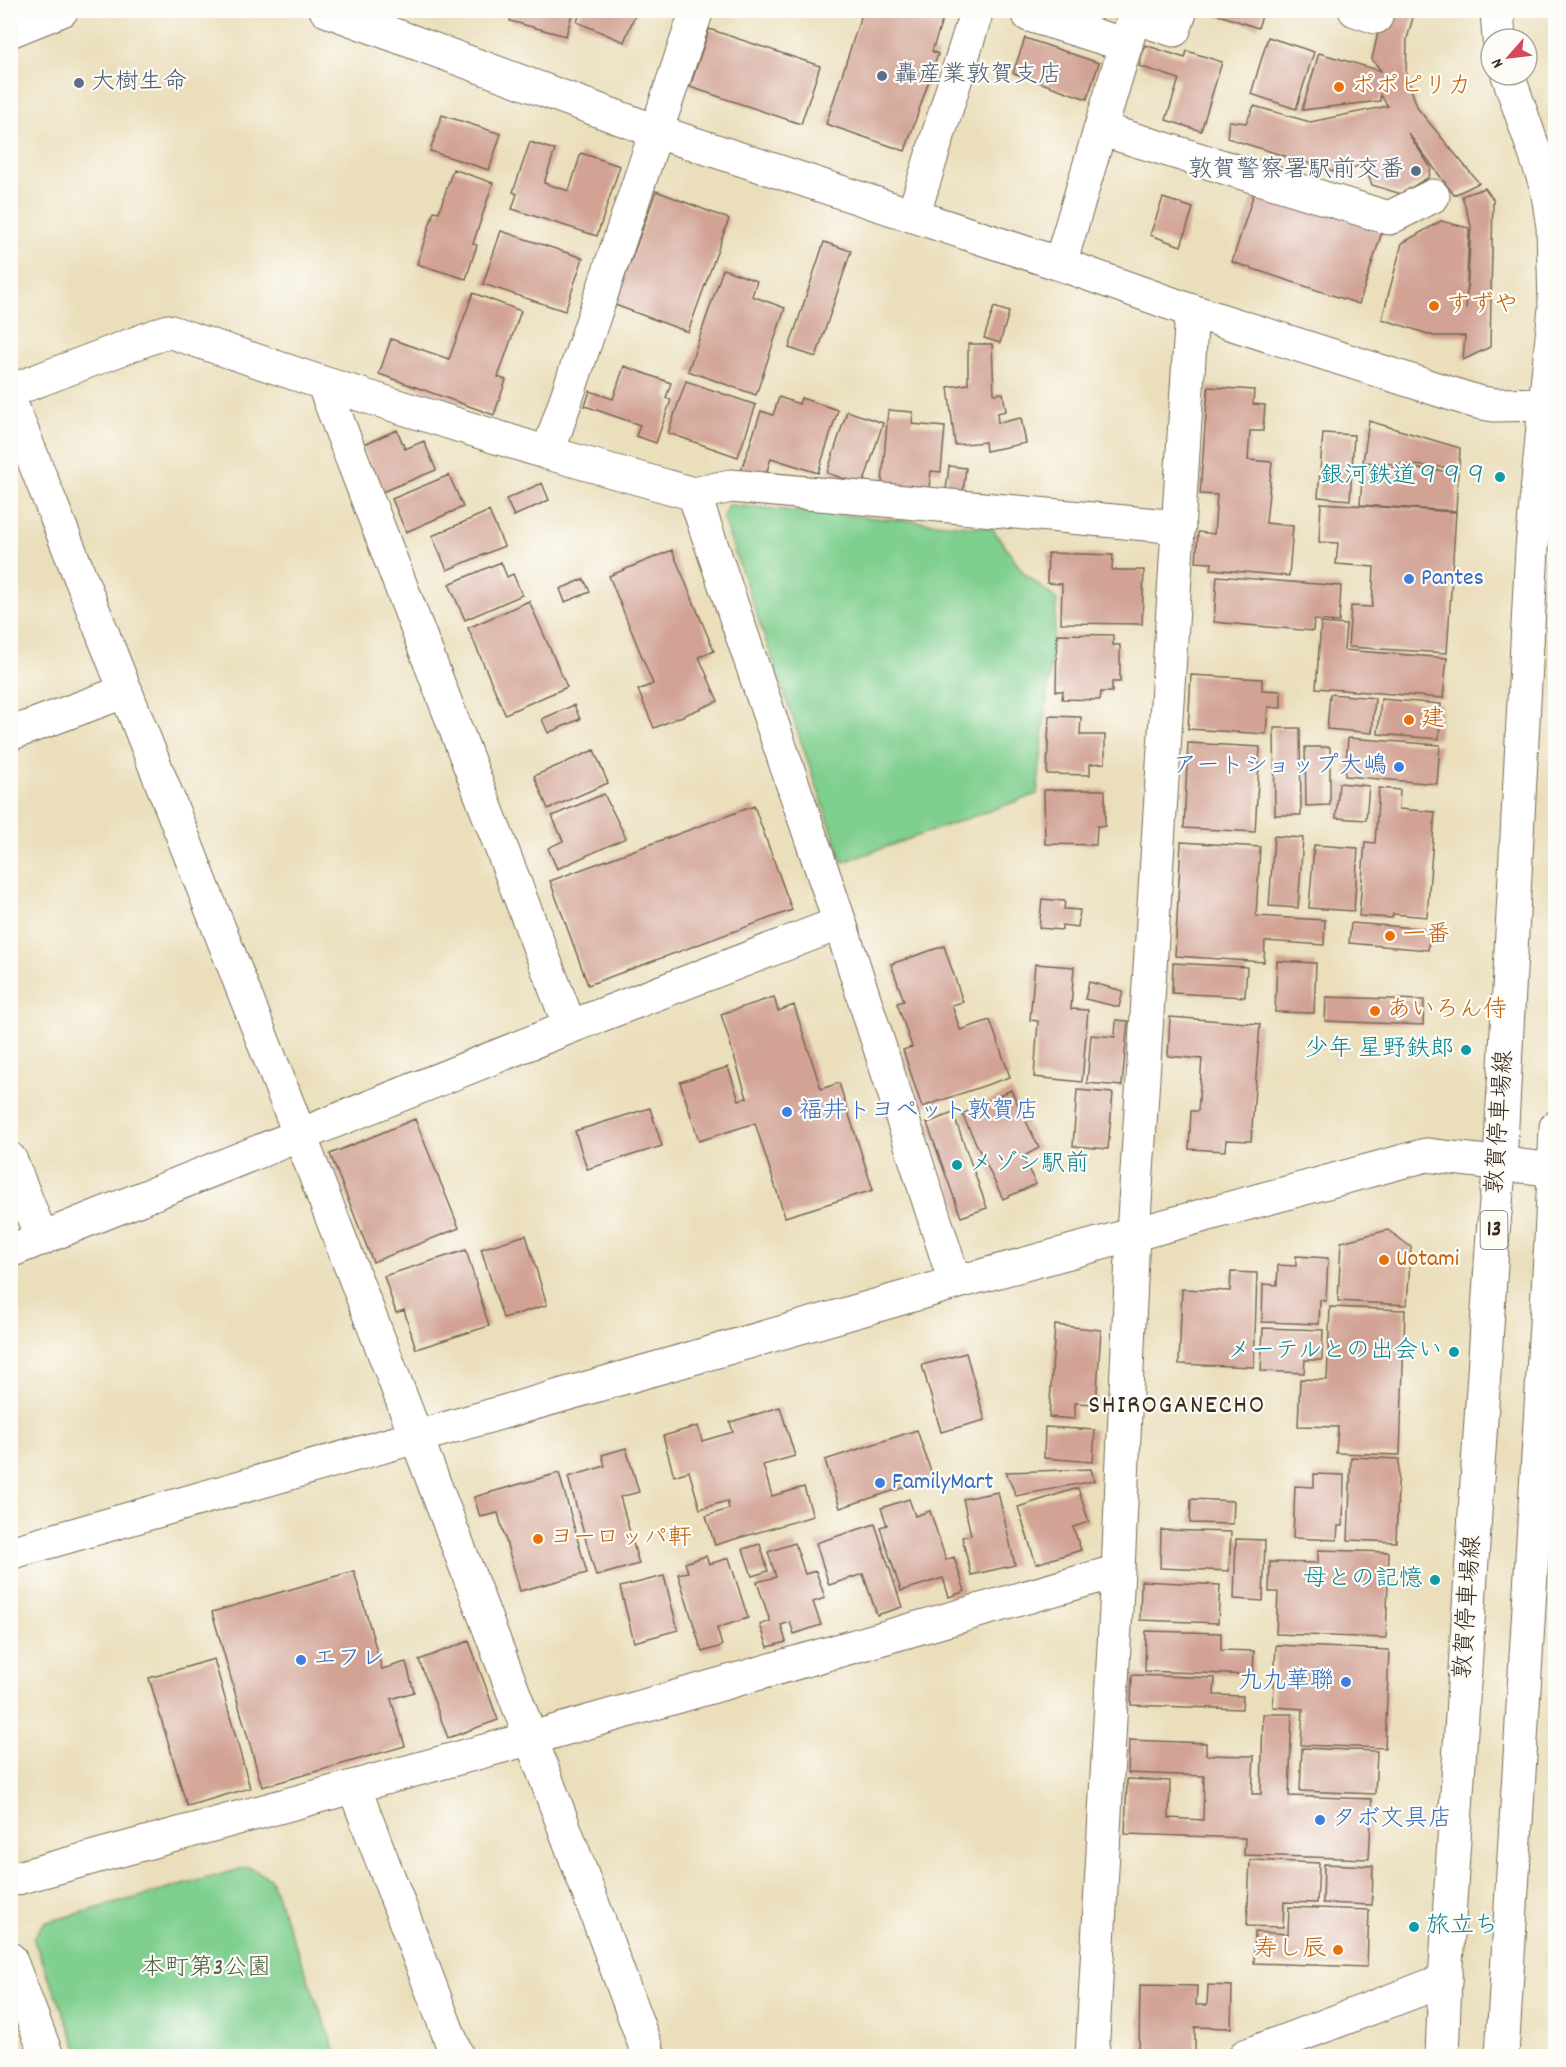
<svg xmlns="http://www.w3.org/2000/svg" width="1566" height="2067" font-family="Dekko,'Klee One',sans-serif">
  <rect width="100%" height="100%" fill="#fdfcf7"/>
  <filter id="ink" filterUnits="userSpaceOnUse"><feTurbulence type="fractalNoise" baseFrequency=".0167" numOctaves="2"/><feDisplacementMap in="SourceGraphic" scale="12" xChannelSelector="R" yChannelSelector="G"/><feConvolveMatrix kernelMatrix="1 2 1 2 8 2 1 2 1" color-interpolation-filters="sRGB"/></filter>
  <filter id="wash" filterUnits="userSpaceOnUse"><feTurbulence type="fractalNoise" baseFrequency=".008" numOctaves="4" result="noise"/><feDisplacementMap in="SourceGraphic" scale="24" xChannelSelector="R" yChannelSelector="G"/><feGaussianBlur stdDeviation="1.35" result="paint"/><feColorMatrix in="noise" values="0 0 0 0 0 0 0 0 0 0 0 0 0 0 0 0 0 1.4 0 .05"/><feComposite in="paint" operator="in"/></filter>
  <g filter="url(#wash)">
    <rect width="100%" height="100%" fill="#eadebb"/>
    <path fill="#7fcf8f" stroke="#5d7c56" stroke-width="1.5" d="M728 505 992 528 1023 572 1057 600 1037 794 843 862 723 518Z
      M248 1867 270 1878 337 2056H81L33 1938 44 1923Z"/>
    <g id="blocks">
      <path fill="#d2a395" d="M513 10H573L566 36 510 21Z
        M581 10H637L624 42 577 22Z
        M863 10H920L943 18 932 51 938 54 905 151 826 124Z
        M1204 10H1264L1258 28Z
        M1383 10H1415L1407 39 1406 75 1418 109 1479 183 1454 195 1408 133 1431 168 1429 177 1401 194 1372 185 1364 164 1339 173 1227 138 1229 121 1246 123 1254 106 1310 122 1388 106 1380 95V101L1302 110 1319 53 1381 71 1372 59Z
        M709 29 820 66 801 124 690 87Z
        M1268 37 1314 52 1296 109 1251 94Z
        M1025 38 1099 63 1087 99 1013 73Z
        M1145 45 1185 58 1187 51 1222 62 1201 131 1166 120 1179 79 1139 66Z
        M442 115 501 134 489 170 430 151Z
        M530 142 555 150 544 183 569 191 581 153 620 166 597 236 512 209 517 194 513 192Z
        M453 169 493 183 473 244 477 245 466 279 417 264 434 211 439 212Z
        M1485 188 1493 199 1490 347 1463 360 1465 336H1434L1382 319 1402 243 1441 221 1469 228 1466 310 1471 226 1462 196Z
        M1255 190 1382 232 1359 304 1232 262Z
        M656 191 729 219 688 332 615 305Z
        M1163 198 1193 208 1181 246 1150 235Z
        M501 231 583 258 565 311 483 284Z
        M824 242 851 251 816 357 789 348Z
        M723 269 757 281 752 296 785 308 756 395 688 371Z
        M473 293 521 311 498 377 506 380 494 415 379 374 391 339 449 359Z
        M994 307 1009 312 1000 343 984 338Z
        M968 344H992L994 394 1003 393 1006 411 997 413 998 423 1021 418 1026 443 986 451 985 442 955 445 948 387 968 384Z
        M624 366 671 383 666 398 671 400 656 443 636 436 640 425 585 406 590 391 613 399Z
        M686 381 756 405 738 457 668 433Z
        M1208 387 1254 390 1253 404 1265 405 1263 431H1250L1248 460 1272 462 1266 523 1293 526 1289 576 1211 569 1212 563 1196 562 1198 532 1214 534 1217 495 1200 494Z
        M779 397 799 404 801 398 838 410 818 473 771 458 765 478 741 471 761 411 773 415Z
        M888 410 913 412 912 424 945 427 941 472 931 471 929 488 882 484Z
        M847 411 883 423 863 485 827 473Z
        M1369 421 1460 448 1459 468 1363 462Z
        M397 430 405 449 424 441 436 470 382 492 362 445Z
        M1323 433 1354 435 1350 500 1318 497Z
        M1363 465 1458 472 1456 511 1360 505Z
        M949 466 966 468 963 493 946 490Z
        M449 475 463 507 406 532 392 499Z
        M542 483 549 500 514 516 506 499Z
        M1321 503 1456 512 1447 653 1348 647 1351 606 1372 607 1374 567 1336 564 1338 543 1319 542Z
        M489 511 504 546 447 570 432 536Z
        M672 550 714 651 699 657 718 701 654 728 638 690 653 684 609 576Z
        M1048 553 1113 555 1112 570H1144L1142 624 1061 623 1062 584 1047 583Z
        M501 562 507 577 513 574 522 595 465 620 449 584Z
        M1217 576 1341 586 1339 622 1314 620 1313 631 1214 622Z
        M584 579 590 592 565 602 560 589Z
        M529 601 567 687 505 714 468 628Z
        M1321 623 1346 625 1344 650 1447 658 1443 698 1316 688Z
        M1057 634 1113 635V645H1120V682H1112V692H1101L1100 700 1062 699 1063 691H1056Z
        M1191 675 1262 679V690L1281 691V708L1268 707 1266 734 1188 729Z
        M1330 694 1375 698 1372 733 1327 729Z
        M1381 699 1441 704 1439 739 1378 734Z
        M574 705 580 719 548 733 542 719Z
        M1049 716 1081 717 1080 735H1105V763L1090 764V775L1047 774Z
        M1274 728H1300L1301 815H1275Z
        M1348 738 1440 745 1437 784 1345 776Z
        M1188 743 1260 747 1255 832 1184 828Z
        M1305 747H1330V805L1306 806Z
        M594 750 608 783 548 809 534 776Z
        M1339 783 1369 786 1366 820 1336 818Z
        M1379 788 1400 790 1399 809 1435 812 1427 917 1393 914 1392 918 1359 916 1365 842 1375 843Z
        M1044 790H1105V826H1097L1096 845 1045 844Z
        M604 794 626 838 557 869 548 848 563 841 552 816Z
        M754 806 792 910 588 985 550 881Z
        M1274 836 1303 838 1298 908 1269 906Z
        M1181 842 1260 847 1256 916 1325 920 1324 945 1265 941 1264 962 1175 956Z
        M1314 845 1358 848 1354 911 1309 908Z
        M1042 899 1065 901 1064 909 1080 910 1078 927 1062 925V930L1039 928Z
        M1351 923 1430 929 1428 950 1349 943Z
        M944 946 963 1002 952 1005 960 1030 990 1020 1010 1077 922 1107 903 1050 912 1047 897 1003 904 1001 891 964Z
        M1277 961 1316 963 1314 1013 1275 1012Z
        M1173 963 1247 967 1245 997 1172 993Z
        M1035 964 1074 967 1071 1009 1088 1010 1082 1082 1034 1077 1038 1021 1030 1020Z
        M1089 982 1123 991 1119 1007 1085 999Z
        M774 997 778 1011 794 1005 821 1089 839 1083 873 1190 785 1217 755 1123 699 1141 680 1082 728 1067 739 1100 747 1098 721 1014Z
        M1326 997 1424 1000 1423 1025 1325 1021Z
        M1170 1017 1260 1024 1251 1141 1226 1140 1225 1151 1189 1149 1191 1111H1198L1202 1059 1168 1056Z
        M1116 1020 1128 1021 1122 1086 1087 1083 1091 1035 1115 1037Z
        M1011 1090 1039 1148 1022 1157 1036 1184 1003 1199 962 1114Z
        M1077 1090 1113 1093 1108 1149 1073 1146Z
        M650 1108 662 1146 587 1169 575 1131Z
        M953 1113 987 1208 961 1217 927 1123Z
        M415 1119 459 1228 373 1262 330 1154Z
        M1388 1230 1411 1247 1407 1305 1338 1301 1341 1242Z
        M526 1235 547 1305 503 1318 481 1249Z
        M466 1250 489 1326 416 1349 404 1310 396 1313 384 1276Z
        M1296 1256 1328 1258 1326 1301 1320 1300 1319 1324 1262 1322 1263 1284 1277 1285 1278 1265 1296 1266Z
        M1231 1272 1257 1273 1254 1367 1179 1364 1182 1289 1230 1291Z
        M1330 1307 1405 1310 1400 1455 1336 1453 1338 1427 1298 1426 1300 1379 1327 1380Z
        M1055 1325 1101 1330 1096 1404 1075 1403V1419L1049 1417Z
        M1263 1328 1323 1330 1322 1360H1305L1304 1373 1261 1371Z
        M966 1353 985 1420 941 1432 922 1365Z
        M780 1407 795 1456 763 1465 772 1496 804 1487 813 1516 715 1545 706 1516 729 1509 727 1501 700 1509 689 1471 674 1476 663 1436 698 1426 702 1441 733 1432 730 1422Z
        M1045 1427 1095 1430 1093 1462 1044 1458Z
        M917 1430 933 1478 840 1508 825 1460Z
        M626 1448 639 1492 620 1497 639 1564 596 1576 568 1477 605 1466 602 1455Z
        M1351 1457 1399 1459 1396 1542 1348 1540Z
        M1091 1469 1094 1481 1016 1496 1006 1472Z
        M559 1473 587 1573 520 1591 498 1513 480 1517 474 1497Z
        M1314 1474 1344 1475 1343 1526H1338L1337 1540 1293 1538 1295 1486 1314 1487Z
        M1078 1488 1089 1522 1073 1527 1081 1550 1036 1564 1018 1507Z
        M998 1492 1015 1565 971 1575 962 1537 971 1535 963 1499Z
        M909 1499 915 1516 930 1511 946 1560 954 1557 965 1591 949 1597 943 1578 901 1591 880 1527 887 1525 881 1508Z
        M1191 1499 1234 1501 1233 1524 1190 1523Z
        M875 1524 902 1607 877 1615 863 1574 829 1585 816 1543Z
        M1161 1530 1231 1532 1229 1571 1160 1568Z
        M1236 1539 1265 1540 1263 1601 1234 1599Z
        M795 1543 805 1574 816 1571 825 1598 813 1602 821 1625 794 1634 790 1622 781 1625 786 1642 768 1647 760 1625 770 1621 757 1582 776 1577 768 1552Z
        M760 1544 768 1571 752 1576 743 1549Z
        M1318 1550 1389 1552 1386 1638 1276 1634 1278 1592H1269L1270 1562 1318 1563Z
        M706 1556 709 1564 729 1558 748 1618 717 1628 722 1646 702 1652 678 1574 688 1572 685 1563Z
        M354 1571 382 1669 406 1662 414 1692 391 1699 405 1746 262 1787 212 1612Z
        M664 1576 678 1630 634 1642 620 1587Z
        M1141 1581 1220 1585 1218 1623 1140 1620Z
        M1146 1631 1221 1633V1650L1254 1651 1253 1675 1145 1671Z
        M469 1641 498 1720 448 1738 419 1660Z
        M1276 1645 1389 1650 1385 1748 1301 1745 1303 1709 1273 1707Z
        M214 1659 250 1788 187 1806 149 1678Z
        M1132 1675 1215 1678 1214 1695 1243 1696 1242 1709 1131 1705Z
        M1263 1714H1292L1289 1796 1372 1799 1369 1859 1244 1855 1245 1838 1125 1834 1127 1779 1170 1781 1169 1818 1203 1820 1204 1776 1128 1773 1129 1740 1206 1743V1755L1254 1756 1252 1794H1261Z
        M1302 1748 1377 1751 1375 1794 1300 1791Z
        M1250 1860 1319 1863 1317 1903 1284 1902 1283 1927 1247 1926Z
        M1324 1864 1373 1866 1372 1905 1323 1903Z
        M1289 1907 1369 1910 1367 1967 1254 1963 1255 1932 1288 1934Z
        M1140 1985 1197 1986 1196 2005H1207L1208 1985 1232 1986 1231 2028 1195 2027V2053L1139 2052Z"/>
    </g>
  </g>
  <g filter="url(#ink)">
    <use href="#blocks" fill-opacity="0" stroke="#786955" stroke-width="1.5"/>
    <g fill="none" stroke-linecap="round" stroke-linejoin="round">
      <g stroke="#786955" stroke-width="35">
        <path id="minor" d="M326 10 658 132 1060 264 1192 311 1477 402 1494 405 1556 404
          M1355 10 1376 17
          M1497 10 1499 39
          M1029 15 1126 45
          M1134 17 1174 30 1181 10
          M10 31 62 10
          M1508 75 1547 188 1553 227 1555 308 1545 404
          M1100 129 1389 218 1433 196
          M913 216 977 10
          M1060 264 1136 10
          M323 383 570 1027
          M10 391 168 331 323 383 548 453 694 494 731 486 1179 527
          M10 401C230 951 445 1501 649 2056
          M548 453 697 10
          M694 494 840 923 955 1283
          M10 734 126 691
          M10 1159 42 1239
          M10 1251 570 1027 840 923
          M10 1553 955 1283 1426 1155 1556 1170
          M354 1787 457 2056
          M10 1880 532 1738 1118 1571
          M10 1959 47 2056
          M1092 2056 1118 1571 1133 1234 1192 311
          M1245 2056 1445 1980"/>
      </g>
      <g stroke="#786955" stroke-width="35">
        <path id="major" d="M1442 2056 1445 1980 1493 1233 1500 1163 1532 548 1545 404
          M1502 2056 1551 1240 1556 1127"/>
      </g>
      <use href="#minor" stroke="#fff" stroke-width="33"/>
      <use href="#major" stroke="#fff" stroke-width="33"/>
    </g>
  </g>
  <g fill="#5c6f8a" stroke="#fdfcf7" stroke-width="2">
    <circle cx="882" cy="76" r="6"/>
    <circle cx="79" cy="83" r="6"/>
    <circle cx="1416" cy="171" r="6"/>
  </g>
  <g fill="#e8710a" stroke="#fdfcf7" stroke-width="2">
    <circle cx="1339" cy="87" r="6"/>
    <circle cx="1434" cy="306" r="6"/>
    <circle cx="1409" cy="720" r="6"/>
    <circle cx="1390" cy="936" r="6"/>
    <circle cx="1375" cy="1011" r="6"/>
    <circle cx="1384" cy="1260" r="6"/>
    <circle cx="538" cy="1539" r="6"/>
    <circle cx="1338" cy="1950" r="6"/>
  </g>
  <g fill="#0f9aa8" stroke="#fdfcf7" stroke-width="2">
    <circle cx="1500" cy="477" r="6"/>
    <circle cx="1466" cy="1050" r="6"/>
    <circle cx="957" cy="1165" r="6"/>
    <circle cx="1454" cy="1352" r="6"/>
    <circle cx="1435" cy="1580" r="6"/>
    <circle cx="1414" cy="1927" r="6"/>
  </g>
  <g fill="#3f7fe0" stroke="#fdfcf7" stroke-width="2">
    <circle cx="1409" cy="579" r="6"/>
    <circle cx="1399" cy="767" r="6"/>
    <circle cx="787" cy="1112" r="6"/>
    <circle cx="880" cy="1483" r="6"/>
    <circle cx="301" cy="1660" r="6"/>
    <circle cx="1346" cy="1682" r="6"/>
    <circle cx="1320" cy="1820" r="6"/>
  </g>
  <g text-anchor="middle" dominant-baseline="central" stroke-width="4.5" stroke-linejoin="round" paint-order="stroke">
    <rect fill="#fdfcf7" stroke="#75695f" stroke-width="1.5" x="1480.5" y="1211" width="27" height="38" rx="4.5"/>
    <g font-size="22" font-weight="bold" fill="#3b2a1e">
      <text x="1494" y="1230">13</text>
    </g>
    <g font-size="24" fill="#4e5e75" stroke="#fdfcf7" text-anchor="start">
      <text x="894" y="76">轟産業敦賀支店</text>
      <text x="91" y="83">大樹生命</text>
      <text x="1404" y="171" text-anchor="end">敦賀警察署駅前交番</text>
    </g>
    <g font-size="24" fill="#c56008" stroke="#fdfcf7" text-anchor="start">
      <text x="1351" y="87">ポポピリカ</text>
      <text x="1446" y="306">すずや</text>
      <text x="1421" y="720">建</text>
      <text x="1402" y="936">一番</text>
      <text x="1387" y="1011">あいろん侍</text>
      <text x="1396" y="1260">Uotami</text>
      <text x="550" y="1539">ヨーロッパ軒</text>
      <text x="1326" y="1950" text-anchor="end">寿し辰</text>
    </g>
    <g font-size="24" fill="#0d838f" stroke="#fdfcf7" text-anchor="end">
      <text x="1488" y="477">銀河鉄道９９９</text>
      <text x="1454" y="1050">少年 星野鉄郎</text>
      <text x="969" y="1165" text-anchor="start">メゾン駅前</text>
      <text x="1442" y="1352">メーテルとの出会い</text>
      <text x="1423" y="1580">母との記憶</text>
      <text x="1426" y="1927" text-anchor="start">旅立ち</text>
    </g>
    <g font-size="24" fill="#366cbe" stroke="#fdfcf7" text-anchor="start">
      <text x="1421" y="579">Pantes</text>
      <text x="1387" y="767" text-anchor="end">アートショップ大嶋</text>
      <text x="799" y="1112">福井トヨペット敦賀店</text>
      <text x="892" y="1483">FamilyMart</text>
      <text x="313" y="1660">エフレ</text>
      <text x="1334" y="1682" text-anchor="end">九九華聯</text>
      <text x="1332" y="1820">タボ文具店</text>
    </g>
    <g font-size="24" fill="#3b2a1e" stroke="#fdfcf7">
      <text transform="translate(1501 1122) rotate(-86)">敦賀停車場線</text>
      <text transform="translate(1469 1607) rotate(-86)">敦賀停車場線</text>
    </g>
    <g font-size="24" fill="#4f5c40" stroke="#fdfcf7">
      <text x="206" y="1969">本町第3公園</text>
    </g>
    <g font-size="27" letter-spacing="1.5" fill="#3b2a1e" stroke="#fdfcf7">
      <text x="1177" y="1406">SHIROGANECHO</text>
    </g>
  </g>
  <rect width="1566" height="2067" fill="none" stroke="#fdfcf7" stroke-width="36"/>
  <g transform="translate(1509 57) rotate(242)"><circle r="28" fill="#fdfcf7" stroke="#afa8a0" stroke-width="1.5"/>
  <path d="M0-4.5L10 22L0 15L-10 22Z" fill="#d1495b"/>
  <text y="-9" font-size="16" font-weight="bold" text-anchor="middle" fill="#3b2a1e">N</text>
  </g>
</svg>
